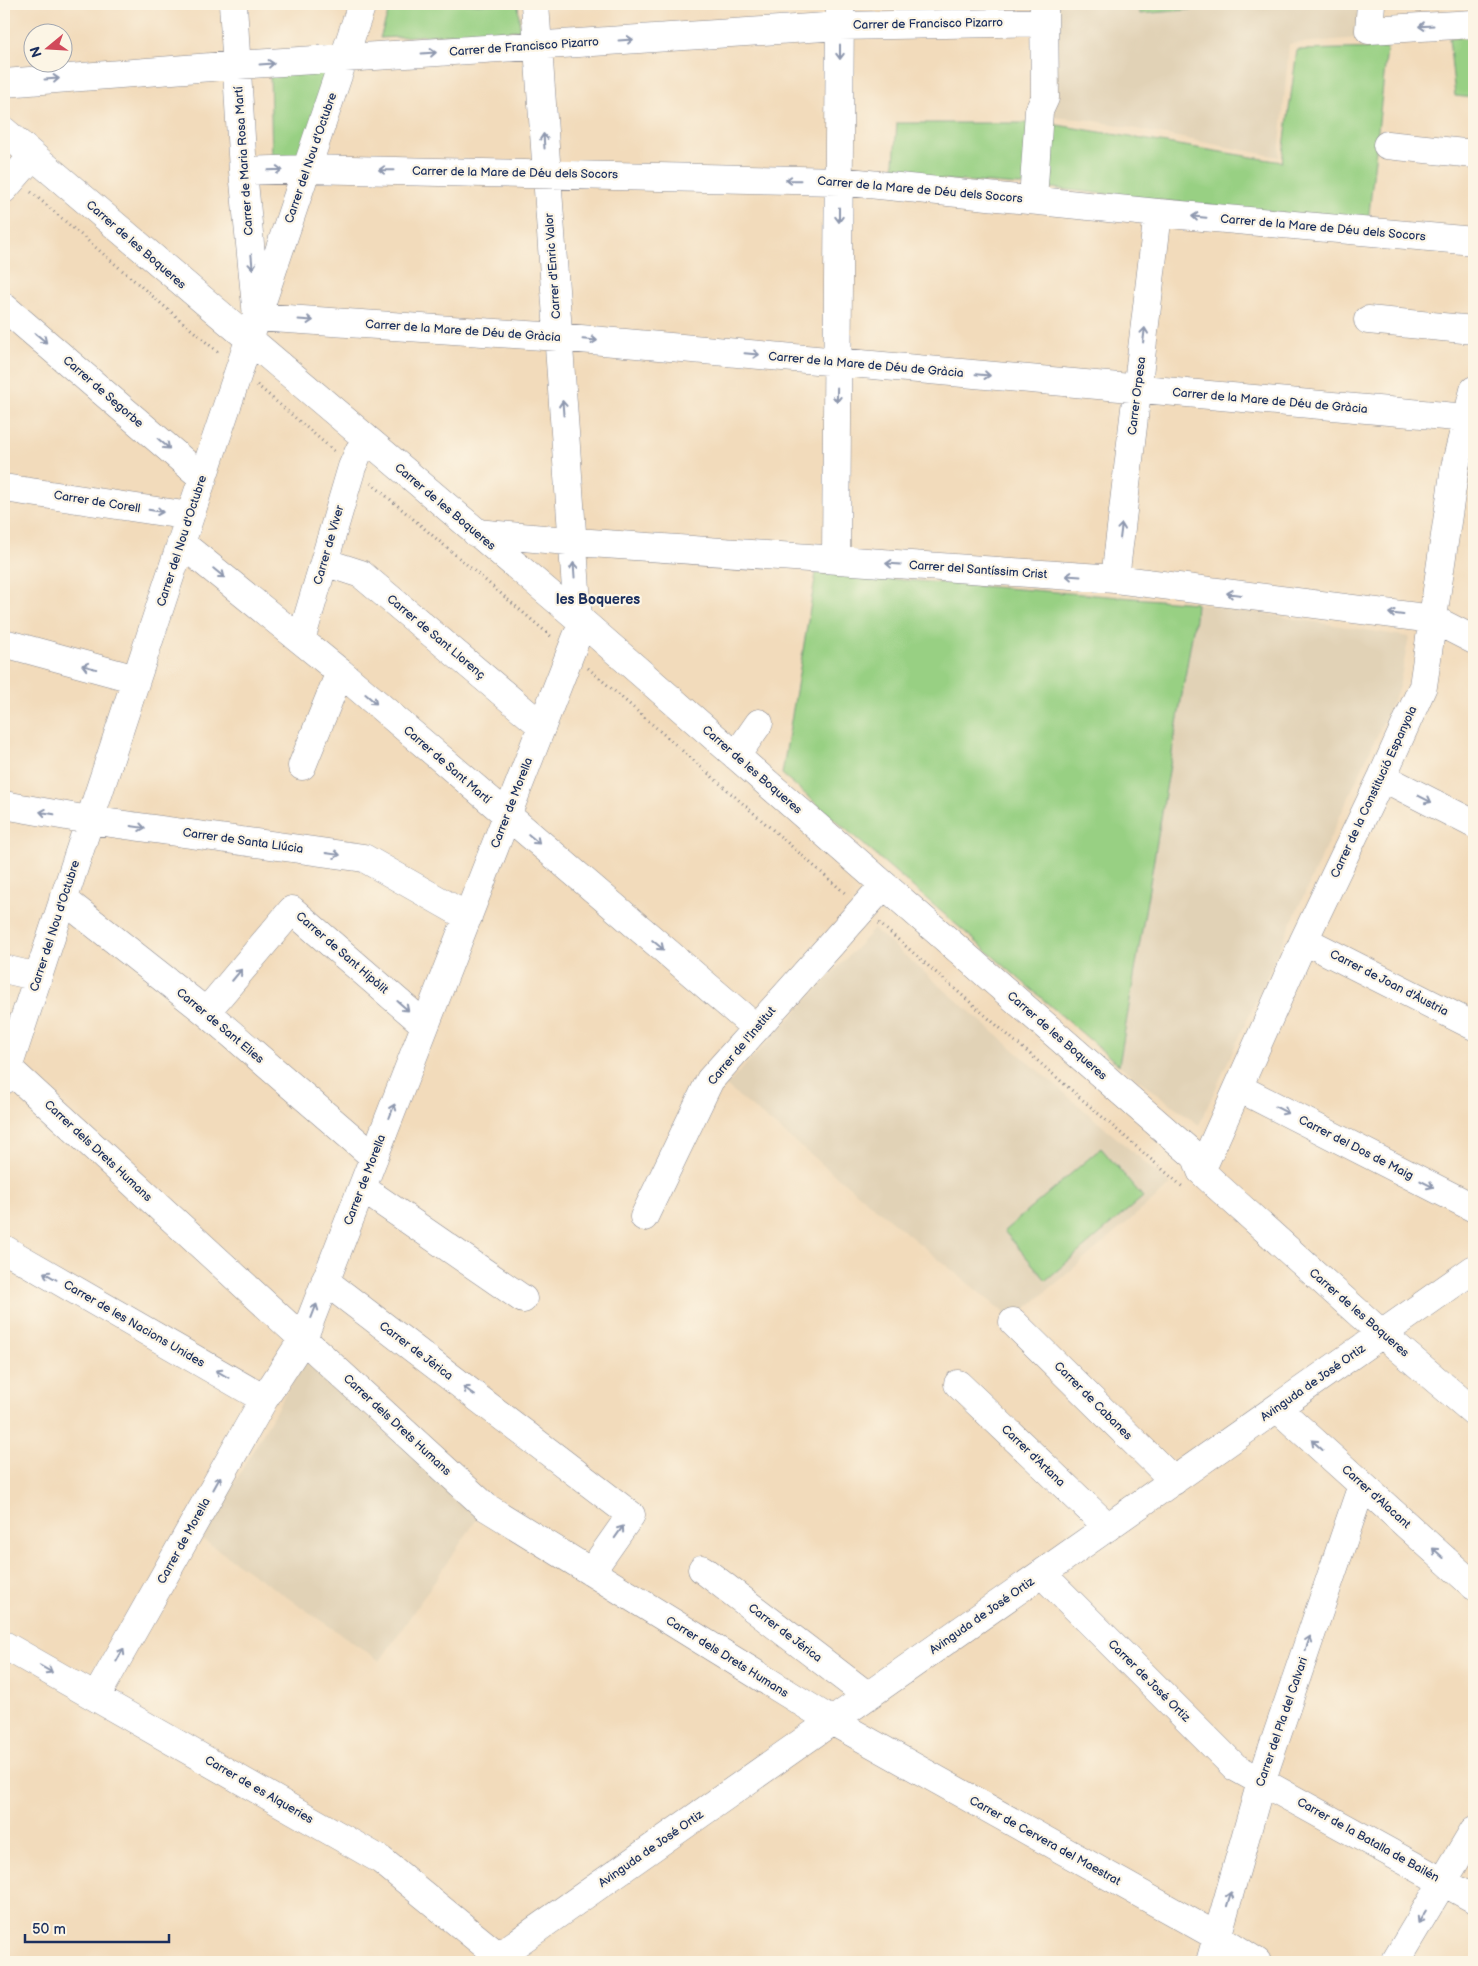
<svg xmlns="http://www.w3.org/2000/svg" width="1478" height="1966" font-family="'Balsamiq Sans',sans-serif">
  <rect width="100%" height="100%" fill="#fcf5e5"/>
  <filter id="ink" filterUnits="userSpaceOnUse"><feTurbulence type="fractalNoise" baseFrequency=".02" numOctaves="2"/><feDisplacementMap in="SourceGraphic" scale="10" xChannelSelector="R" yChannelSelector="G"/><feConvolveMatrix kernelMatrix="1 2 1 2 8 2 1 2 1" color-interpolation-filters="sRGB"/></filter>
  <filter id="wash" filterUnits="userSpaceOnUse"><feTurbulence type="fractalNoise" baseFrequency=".0096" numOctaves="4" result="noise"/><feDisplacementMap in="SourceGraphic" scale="20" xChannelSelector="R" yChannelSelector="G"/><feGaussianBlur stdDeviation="1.12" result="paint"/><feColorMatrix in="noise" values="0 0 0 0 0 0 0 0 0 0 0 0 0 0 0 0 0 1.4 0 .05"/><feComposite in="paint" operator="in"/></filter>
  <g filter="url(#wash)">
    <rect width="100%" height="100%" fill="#f2dbbb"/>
    <path fill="#e1d2b6" d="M1036 4H1361L1358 38 1289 44 1279 157 1090 120 1036 116Z
      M1196 603 1409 637 1399 687 1199 1125 1119 1065 1195 618Z
      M874 929 1171 1185 1013 1320 726 1086Z
      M305 1360 479 1516 380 1661 202 1539Z"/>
    <path fill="#98d083" stroke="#5a8070" d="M391 4H518L520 30 380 38Z
      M1139 4H1254L1140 14Z
      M1474 37V98L1455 96 1449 38Z
      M1387 48 1368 223 1033 186 893 176 897 123H1045L1282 162 1297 50Z
      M334 68 301 157 272 160 270 73Z
      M816 573 1196 603 1195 618 1119 1065 782 774Z
      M1101 1148 1143 1197 1046 1280 1004 1231Z"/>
  </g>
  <g filter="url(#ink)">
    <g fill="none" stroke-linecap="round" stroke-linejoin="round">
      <g stroke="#86858c" stroke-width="29">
        <path id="minor" d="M233 4 243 171 257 317 558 337 1467 418 1474 422
          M535 4 578 618
          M1371 4 1369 30 1474 24
          M4 83 237 65 840 26 1044 22
          M4 131 578 618 1196 1157 1201 1171 1216 1185 1382 1334 1474 1412
          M1387 145 1474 154
          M243 171 307 169 839 181 1158 213 1474 241
          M4 189 24 166
          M1033 200 1039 111 1045 98 1044 4
          M4 307 203 478
          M1368 320 1474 330
          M4 488 190 516
          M476 533 590 543 1115 579 1433 619 1474 640
          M181 543 340 672 756 1028
          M836 560 840 4
          M324 562 361 574 542 726
          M1115 579 1158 213
          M301 640 352 467 359 451
          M4 643 136 679
          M736 756 759 723
          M302 766 340 672
          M1382 777 1474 824
          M4 805 89 820 364 858 468 917
          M63 899 206 1012 374 1157
          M1304 940 1474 1026
          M4 969 38 977
          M206 1012 292 910 425 1025
          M8 1068 486 1507 832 1721 1218 1937 1257 1962
          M4 1080 190 516 362 4
          M1239 1088 1474 1208
          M1201 1171 1304 940 1382 777 1423 686 1455 467 1474 390
          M362 1188 523 1299
          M644 1217 710 1080 884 885
          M4 1249 264 1399
          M325 1281 631 1515 591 1572
          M1013 1322 1174 1481
          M958 1384 1108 1527
          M1277 1408 1474 1586
          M702 1569 868 1696
          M1042 1574 1235 1767 1474 1899
          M4 1645 381 1860 506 1962
          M96 1697 264 1399 303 1339 577 636
          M490 1962 1474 1269
          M1210 1962 1261 1782 1362 1485
          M1395 1962 1474 1830"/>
      </g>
      <path stroke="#86858c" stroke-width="3" stroke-dasharray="1 4" stroke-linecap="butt" d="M31 192 220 354
        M257 385 334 451
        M371 483 553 638
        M588 668 846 894
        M879 923 1184 1188"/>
      <use href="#minor" stroke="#fff" stroke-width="28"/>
    </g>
    <defs><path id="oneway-shaft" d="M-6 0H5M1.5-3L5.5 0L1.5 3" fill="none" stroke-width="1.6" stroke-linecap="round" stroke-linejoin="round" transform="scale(1.25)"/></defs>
    <g stroke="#8d97ae">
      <use href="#oneway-shaft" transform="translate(1426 26) rotate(177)"/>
      <use href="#oneway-shaft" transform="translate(626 40) rotate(-4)"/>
      <use href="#oneway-shaft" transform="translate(840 52) rotate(90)"/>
      <use href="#oneway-shaft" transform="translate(429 53) rotate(-4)"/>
      <use href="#oneway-shaft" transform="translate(267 64) rotate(-4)"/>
      <use href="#oneway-shaft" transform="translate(52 79) rotate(-4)"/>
      <use href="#oneway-shaft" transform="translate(544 141) rotate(-94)"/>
      <use href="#oneway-shaft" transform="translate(275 170) rotate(-2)"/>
      <use href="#oneway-shaft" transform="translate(386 170) rotate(-179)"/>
      <use href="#oneway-shaft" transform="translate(793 180) rotate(-179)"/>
      <use href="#oneway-shaft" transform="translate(839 215) rotate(90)"/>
      <use href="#oneway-shaft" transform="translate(1199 217) rotate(-175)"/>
      <use href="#oneway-shaft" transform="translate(252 262) rotate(85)"/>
      <use href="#oneway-shaft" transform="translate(306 320) rotate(4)"/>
      <use href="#oneway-shaft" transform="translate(1144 335) rotate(-83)"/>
      <use href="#oneway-shaft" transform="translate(41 338) rotate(40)"/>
      <use href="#oneway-shaft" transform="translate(590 340) rotate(5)"/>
      <use href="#oneway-shaft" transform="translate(752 354) rotate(5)"/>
      <use href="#oneway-shaft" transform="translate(983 375) rotate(5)"/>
      <use href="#oneway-shaft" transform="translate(837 395) rotate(91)"/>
      <use href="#oneway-shaft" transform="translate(563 408) rotate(-94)"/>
      <use href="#oneway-shaft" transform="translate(164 444) rotate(41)"/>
      <use href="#oneway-shaft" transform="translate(156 511) rotate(9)"/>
      <use href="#oneway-shaft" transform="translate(1121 531) rotate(-83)"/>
      <use href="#oneway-shaft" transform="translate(893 564) rotate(-176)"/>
      <use href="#oneway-shaft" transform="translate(574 570) rotate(-94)"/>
      <use href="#oneway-shaft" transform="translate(219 573) rotate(39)"/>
      <use href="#oneway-shaft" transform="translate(1073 576) rotate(-176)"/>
      <use href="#oneway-shaft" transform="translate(1234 594) rotate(-173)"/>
      <use href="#oneway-shaft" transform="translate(1396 614) rotate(-173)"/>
      <use href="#oneway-shaft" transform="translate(89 667) rotate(-165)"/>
      <use href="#oneway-shaft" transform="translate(371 699) rotate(41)"/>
      <use href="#oneway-shaft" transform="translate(1425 799) rotate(27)"/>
      <use href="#oneway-shaft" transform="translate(47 813) rotate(-170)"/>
      <use href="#oneway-shaft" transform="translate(138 827) rotate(8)"/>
      <use href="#oneway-shaft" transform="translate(534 839) rotate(40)"/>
      <use href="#oneway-shaft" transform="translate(333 854) rotate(8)"/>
      <use href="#oneway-shaft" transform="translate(658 945) rotate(40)"/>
      <use href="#oneway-shaft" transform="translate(237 975) rotate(-50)"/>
      <use href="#oneway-shaft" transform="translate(403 1006) rotate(41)"/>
      <use href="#oneway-shaft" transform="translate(1282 1110) rotate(27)"/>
      <use href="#oneway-shaft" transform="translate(392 1111) rotate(-69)"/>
      <use href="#oneway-shaft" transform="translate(1427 1184) rotate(27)"/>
      <use href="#oneway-shaft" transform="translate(50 1276) rotate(-150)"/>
      <use href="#oneway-shaft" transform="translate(314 1311) rotate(-69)"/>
      <use href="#oneway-shaft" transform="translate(222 1374) rotate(-150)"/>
      <use href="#oneway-shaft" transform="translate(469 1391) rotate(-143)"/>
      <use href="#oneway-shaft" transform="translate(1317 1445) rotate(-138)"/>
      <use href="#oneway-shaft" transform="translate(217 1483) rotate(-61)"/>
      <use href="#oneway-shaft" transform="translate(619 1532) rotate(-55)"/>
      <use href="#oneway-shaft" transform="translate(1438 1553) rotate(-138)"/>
      <use href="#oneway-shaft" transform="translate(1308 1643) rotate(-71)"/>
      <use href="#oneway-shaft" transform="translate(120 1655) rotate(-61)"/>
      <use href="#oneway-shaft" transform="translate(46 1669) rotate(30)"/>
      <use href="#oneway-shaft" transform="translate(1229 1899) rotate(-74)"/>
      <use href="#oneway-shaft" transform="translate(1422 1917) rotate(121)"/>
    </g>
  </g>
  <g text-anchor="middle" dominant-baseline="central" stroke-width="4.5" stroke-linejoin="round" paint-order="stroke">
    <g font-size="12" fill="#1b2f5e" stroke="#fcf5e5">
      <text transform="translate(928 24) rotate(-1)">Carrer de Francisco Pizarro</text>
      <text transform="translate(524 47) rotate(-4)">Carrer de Francisco Pizarro</text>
      <text transform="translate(311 158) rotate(-71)">Carrer del Nou d'Octubre</text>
      <text transform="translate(244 161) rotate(-94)">Carrer de Maria Rosa Martí</text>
      <text transform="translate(515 173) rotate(1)">Carrer de la Mare de Déu dels Socors</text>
      <text transform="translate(920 190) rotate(5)">Carrer de la Mare de Déu dels Socors</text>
      <text transform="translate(1323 228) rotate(5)">Carrer de la Mare de Déu dels Socors</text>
      <text transform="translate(136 245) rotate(41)">Carrer de les Boqueres</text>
      <text transform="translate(553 266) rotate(-94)">Carrer d'Enric Valor</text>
      <text transform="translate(463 331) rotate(4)">Carrer de la Mare de Déu de Gràcia</text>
      <text transform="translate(866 365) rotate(5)">Carrer de la Mare de Déu de Gràcia</text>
      <text transform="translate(103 392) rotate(41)">Carrer de Segorbe</text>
      <text transform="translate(1137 396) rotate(-83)">Carrer Orpesa</text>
      <text transform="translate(1270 401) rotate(5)">Carrer de la Mare de Déu de Gràcia</text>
      <text transform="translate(97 502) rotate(9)">Carrer de Corell</text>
      <text transform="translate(445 507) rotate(40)">Carrer de les Boqueres</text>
      <text transform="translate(182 541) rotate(-72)">Carrer del Nou d'Octubre</text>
      <text transform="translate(329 545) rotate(-74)">Carrer de Viver</text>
      <text transform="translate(978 570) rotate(4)">Carrer del Santíssim Crist</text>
      <text transform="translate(436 637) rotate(40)">Carrer de Sant Llorenç</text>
      <text transform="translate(447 765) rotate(41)">Carrer de Sant Martí</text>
      <text transform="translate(752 770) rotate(41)">Carrer de les Boqueres</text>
      <text transform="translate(1374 792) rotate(-65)">Carrer de la Constitució Espanyola</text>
      <text transform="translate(512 803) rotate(-69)">Carrer de Morella</text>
      <text transform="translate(243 841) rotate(8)">Carrer de Santa Llúcia</text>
      <text transform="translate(55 926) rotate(-72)">Carrer del Nou d'Octubre</text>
      <text transform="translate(342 953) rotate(41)">Carrer de Sant Hipòlit</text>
      <text transform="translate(1389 983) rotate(27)">Carrer de Joan d'Àustria</text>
      <text transform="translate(220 1026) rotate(40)">Carrer de Sant Elies</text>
      <text transform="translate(1057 1036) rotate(41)">Carrer de les Boqueres</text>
      <text transform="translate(742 1046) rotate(-50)">Carrer de l'Institut</text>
      <text transform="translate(1356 1148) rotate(27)">Carrer del Dos de Maig</text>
      <text transform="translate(98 1151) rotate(43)">Carrer dels Drets Humans</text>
      <text transform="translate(365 1180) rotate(-69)">Carrer de Morella</text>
      <text transform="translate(1359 1313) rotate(41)">Carrer de les Boqueres</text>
      <text transform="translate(134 1324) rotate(30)">Carrer de les Nacions Unides</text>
      <text transform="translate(416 1351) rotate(37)">Carrer de Jérica</text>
      <text transform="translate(1313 1383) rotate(-35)">Avinguda de José Ortiz</text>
      <text transform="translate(1093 1401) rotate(45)">Carrer de Cabanes</text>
      <text transform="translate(397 1425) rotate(43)">Carrer dels Drets Humans</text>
      <text transform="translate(1033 1456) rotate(44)">Carrer d'Artana</text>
      <text transform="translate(1376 1497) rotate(42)">Carrer d'Alacant</text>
      <text transform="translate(184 1541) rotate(-61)">Carrer de Morella</text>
      <text transform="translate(982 1616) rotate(-35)">Avinguda de José Ortiz</text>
      <text transform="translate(785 1633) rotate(37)">Carrer de Jérica</text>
      <text transform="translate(727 1657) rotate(32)">Carrer dels Drets Humans</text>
      <text transform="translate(1149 1681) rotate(45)">Carrer de José Ortiz</text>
      <text transform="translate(1282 1722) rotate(-71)">Carrer del Pla del Calvari</text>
      <text transform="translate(259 1790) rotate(30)">Carrer de es Alqueries</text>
      <text transform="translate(1368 1840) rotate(29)">Carrer de la Batalla de Bailén</text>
      <text transform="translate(1045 1841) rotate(29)">Carrer de Cervera del Maestrat</text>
      <text transform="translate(651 1849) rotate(-35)">Avinguda de José Ortiz</text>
    </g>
    <g font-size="14" font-weight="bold" fill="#1b2f5e" stroke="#fcf5e5">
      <text x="598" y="599">les Boqueres</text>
    </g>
  </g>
  <rect width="1478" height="1966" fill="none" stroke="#fcf5e5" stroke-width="20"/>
  <g transform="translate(48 48) rotate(252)"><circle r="24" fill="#fcf5e5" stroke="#a2a6af"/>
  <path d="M0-4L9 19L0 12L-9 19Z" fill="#d1495b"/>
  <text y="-8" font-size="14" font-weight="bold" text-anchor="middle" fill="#1b2f5e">N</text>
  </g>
  <path d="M25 1934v8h144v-8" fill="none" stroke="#1b2f5e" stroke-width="2.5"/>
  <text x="32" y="1934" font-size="15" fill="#1b2f5e" stroke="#fcf5e5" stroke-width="4" paint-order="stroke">50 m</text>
</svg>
